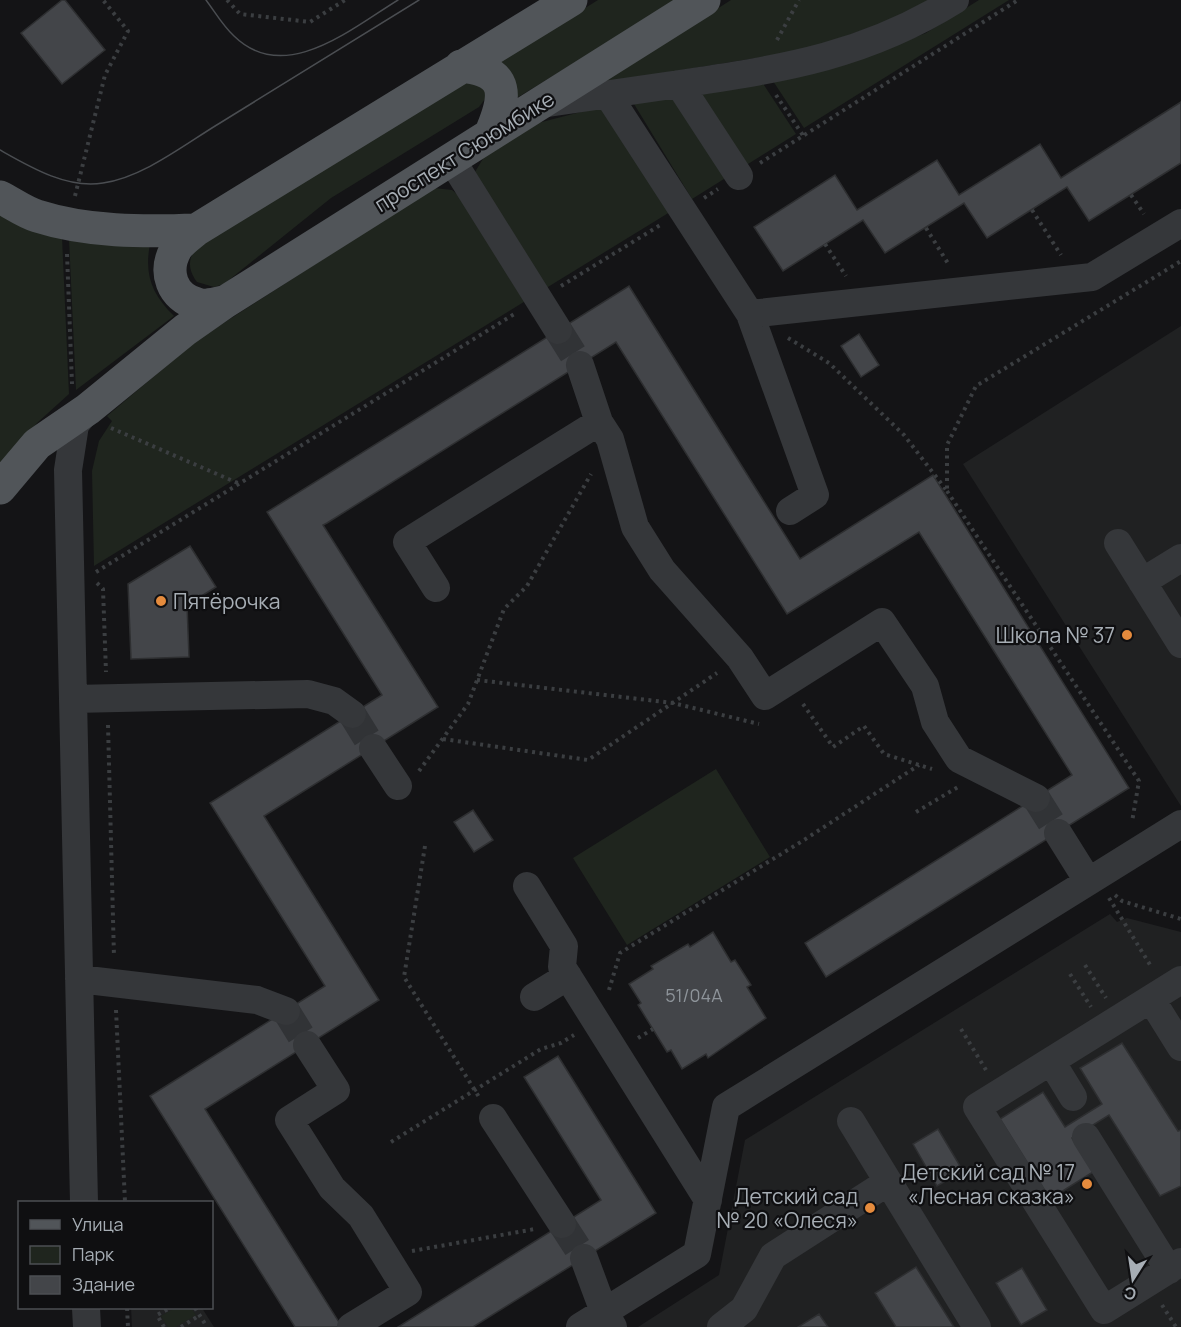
<svg xmlns="http://www.w3.org/2000/svg" width="1181" height="1327" font-family="Manrope,sans-serif">
  <rect width="100%" height="100%" fill="#141416"/>
  <path fill="#202122" d="M1181 326V806L963 464Z
    M1110 914 1117 922 1127 918 1181 932V1327H638L719 1275 745 1140Z
    M131 1308H202L214 1327H132Z"/>
  <path fill="#1f251e" d="M598 0H678L515 99 494 65Z
    M731 0H933L914 12 806 50 601 83Z
    M979 0H1009L804 128 773 81 868 56 926 33Z
    M468 79 485 83V99L479 107 331 198 224 284 214 287 197 282C187 268 188 258 198 244Z
    M762 82 796 134 740 169 700 93Z
    M674 97 732 174 692 199 634 104Z
    M596 108 603 109 670 212 543 290 475 172 484 157 538 123Z
    M434 188 452 190 458 195 527 300 94 566 92 471 99 441 112 421 107 416 197 340Z
    M0 213 62 237 69 394 37 423 0 466Z
    M69 239 150 244C144 275 152 294 174 316L76 390Z
    M716 769 770 857 627 945 573 858Z
    M175 1308H191L196 1315 176 1327H168L161 1316Z"/>
  <path fill="#434549" stroke="#2e2f31" stroke-width="1.5" d="M62 0H65L105 50 62 84 21 33Z
    M1181 102V163L1089 221 1067 187 987 238 964 203 885 253 863 220 783 271 754 227 835 175 857 210 937 160 959 195 1040 144 1061 178Z
    M629 286 800 559 933 475 1129 788 826 977 805 943 1072 775 919 532 787 614 616 342 327 523 323 525 438 707 264 816 379 1000 205 1109 342 1327H295L150 1096 325 986 210 803 382 695 267 512Z
    M859 334 879 365 861 377 841 346Z
    M190 546 216 587 187 605 189 657 131 659 128 584Z
    M473 810 493 840 474 852 454 822Z
    M713 932 731 962 735 960 751 985 747 987 766 1018 708 1058 706 1054 682 1069 671 1050 667 1052 638 1005 641 1003 629 984 653 969 651 966 688 944 690 947Z
    M1122 1043 1178 1131 1181 1130V1186L1160 1196 1109 1115 1072 1138 1093 1172 1050 1199 1000 1119 1043 1092 1065 1127 1102 1104 1080 1068Z
    M558 1056 656 1213 473 1327H398L601 1200 524 1077Z
    M938 1129 963 1171 937 1186 913 1144Z
    M916 1267 954 1327H896L875 1293Z
    M1022 1268 1047 1310 1021 1325 996 1283Z
    M819 1314 828 1327H798Z"/>
  <g fill="none" stroke-linecap="round" stroke-linejoin="round">
    <path stroke="#313336" stroke-width="28" stroke-dasharray="28 14" stroke-linecap="butt" d="M558 330 580 365
      M352 714 373 748
      M1036 798 1058 833
      M286 1011 307 1045
      M562 1224 584 1258"/>
    <path stroke="#3b3e41" stroke-width="4" stroke-dasharray="3 4.5" stroke-linecap="butt" d="M227 0 240 14 310 22 345 0
      M777 40 799 0
      M776 95 804 137
      M760 163 1018 0
      M1131 195 1144 214
      M75 196 105 75 128 31 103 0
      M704 198 718 189
      M1032 210 1061 255
      M926 228 949 265
      M825 244 846 276
      M67 254 72 384
      M561 286 662 224
      M788 338 829 363 904 435 947 491V445L976 386 1181 261
      M111 428 240 484
      M947 491 1139 781 1132 822
      M96 572 516 313
      M97 583 103 589 106 672
      M477 680 673 703 759 724
      M803 704 833 747 864 726 884 754 932 769
      M108 725 114 957
      M443 739 588 760 717 673
      M419 771 468 704 504 609 527 586 591 474
      M916 812 958 787
      M425 846 404 977 479 1097
      M1115 895 1122 901 1181 919
      M1109 898 1152 968
      M1085 965 1106 998
      M1070 974 1091 1007
      M609 990 620 953 804 840 919 765
      M116 1010 125 1202
      M961 1029 986 1070
      M638 1038 653 1029
      M391 1142 541 1049 561 1043 574 1035
      M412 1251 535 1229
      M1162 1305 1176 1327
      M127 1308 128 1327
      M195 1308 207 1327
      M164 1327 157 1315 170 1308
      M181 1327 200 1315"/>
    <path stroke="#35373a" stroke-width="28" d="M679 84 739 176
      M608 95 750 314 1092 277 1181 223
      M541 104C589 97 638 90 686 83 787 68 867 55 955 0
      M451 159 558 330
      M750 314 815 495 790 511
      M580 365 599 422 610 439 635 527 662 570 740 658 765 696 882 622 925 686 935 722 959 759 1036 798
      M1118 543 1181 644
      M1142 582 1181 558
      M436 588 407 542 599 422
      M73 699 308 694 334 701 352 714
      M373 748 398 786
      M1058 833 1088 881
      M527 886 564 946 562 967 708 1200
      M79 979 257 1000 286 1011
      M1181 980 977 1107 1104 1310 1181 1262
      M534 997 568 976
      M1151 999 1181 1047
      M307 1045 336 1090 289 1120 332 1188 361 1216 408 1292 351 1327
      M1051 1061 1073 1097
      M493 1118 562 1224
      M851 1121 977 1327
      M1086 1137 1169 1270
      M84 1202 68 470 75 425 88 409
      M584 1258 604 1312 613 1327
      M86 1308 87 1327
      M580 1327 697 1254 726 1107 1181 824
      M721 1327 744 1309 773 1256 888 1182"/>
    <path stroke="#515559" stroke-width="33" d="M461 66C512 71 506 98 490 135
      M0 197C12 203 24 212 37 216 87 232 143 232 196 230
      M225 302C216 303 205 307 197 304 172 297 163 272 176 249 180 242 189 236 196 230L571 0
      M0 488 37 444 88 409 185 330 225 302 704 0"/>
    <path stroke="#4a4d51" stroke-width="1.5" d="M206 0C215 12 223 26 234 36 285 86 352 28 398 0
      M0 150C30 167 67 189 103 183 144 177 185 144 220 123 286 82 352 41 419 0"/>
  </g>
  <g fill="#e58b3d" stroke="#0f0f11" stroke-width="2">
    <circle cx="161" cy="601" r="6"/>
    <circle cx="1127" cy="635" r="6"/>
    <circle cx="1087" cy="1184" r="6"/>
    <circle cx="870" cy="1208" r="6"/>
  </g>
  <g text-anchor="middle" dominant-baseline="central" stroke-width="4.5" stroke-linejoin="round" paint-order="stroke">
    <g font-size="18" fill="#8e949a">
      <text x="694" y="995">51/04А</text>
    </g>
    <g font-size="21" fill="#a7aeb5" stroke="#0f0f11">
      <text transform="translate(464 151) rotate(-32)">проспект Сююмбике</text>
    </g>
    <g font-size="21" fill="#a7aeb5" stroke="#0f0f11" text-anchor="end">
      <text x="173" y="601" text-anchor="start">Пятёрочка</text>
      <text x="1115" y="635">Школа № 37</text>
      <text x="1075" y="1172">Детский сад № 17<tspan x="1075" dy="24">«Лесная сказка»</tspan></text>
      <text x="858" y="1196">Детский сад<tspan x="858" dy="24">№ 20 «Олеся»</tspan></text>
    </g>
  </g>
  <rect x="18" y="1201" width="195" height="108" fill="#0f0f11" stroke="#4c4f53" stroke-width="1.5"/>
  <rect x="30" y="1220" width="30" height="9" fill="#515559" stroke="#4c4f53" stroke-width="1.5"/>
  <text x="72" y="1231" font-size="18" fill="#a7aeb5">Улица</text>
  <rect x="30" y="1246" width="30" height="18" fill="#1f251e" stroke="#4c4f53" stroke-width="1.5"/>
  <text x="72" y="1261" font-size="18" fill="#a7aeb5">Парк</text>
  <rect x="30" y="1276" width="30" height="18" fill="#434549" stroke="#4c4f53" stroke-width="1.5"/>
  <text x="72" y="1291" font-size="18" fill="#a7aeb5">Здание</text>
  <g transform="translate(1133 1279) rotate(192)" stroke="#0f0f11" stroke-width="4.5" paint-order="stroke">
  <path d="M0-4.5L10 22L0 15L-10 22Z" fill="#a7aeb5"/>
  <text y="-9" font-size="16" font-weight="bold" text-anchor="middle" fill="#a7aeb5">С</text>
  </g>
</svg>
